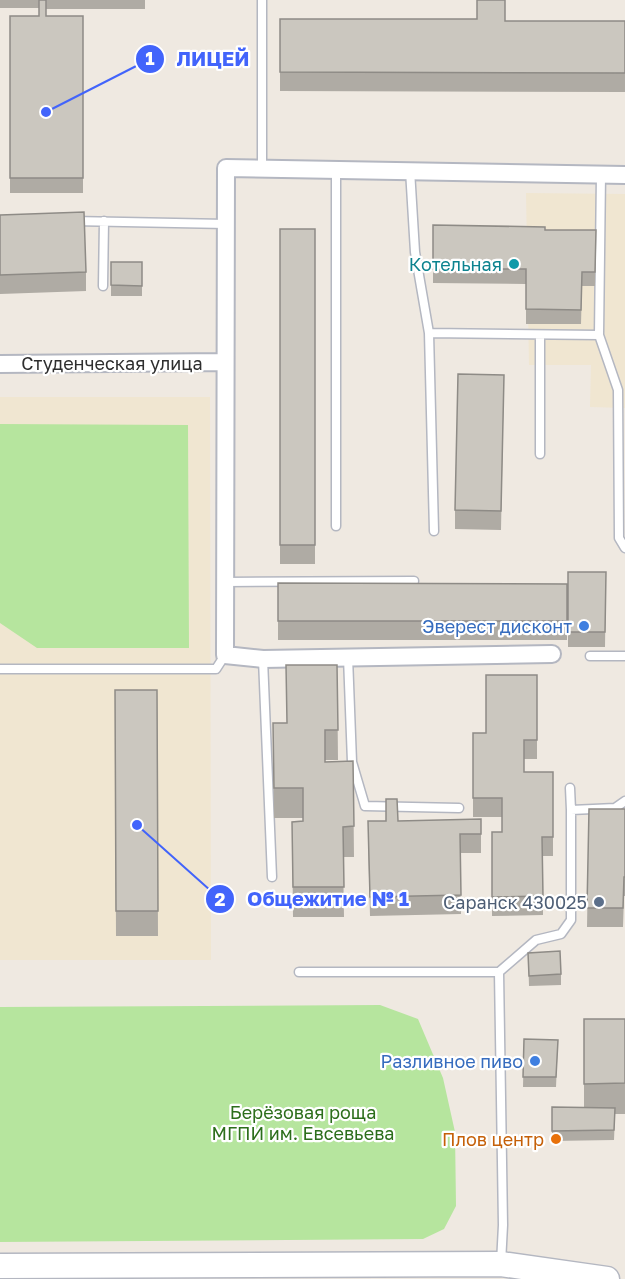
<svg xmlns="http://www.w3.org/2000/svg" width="625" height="1279" font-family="'Golos Text',sans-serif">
  <rect width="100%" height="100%" fill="#efe9e1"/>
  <path fill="#f0e6d1" d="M526 193 625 194V414V408L590 407 591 365H529Z
    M0 397H210L211 960H0Z"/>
  <path fill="#b6e59e" d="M0 424 188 425 189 648H37L0 623Z
    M380 1005 418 1019 443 1078 455 1132 456 1206 444 1229 423 1239 0 1242V1007Z"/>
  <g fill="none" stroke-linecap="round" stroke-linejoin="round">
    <g stroke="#b4b7c1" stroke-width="11">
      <path id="lane" d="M262 168V0
        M336 169V526
        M410 170 415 252 429 333 434 531
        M601 174 599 335 618 390 619 538 625 548
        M73 221 226 224
        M103 286 104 221
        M429 333 599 335
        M540 335V454
        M225 582 414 581
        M590 656H625
        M348 657 352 762 365 806 459 808
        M263 659 272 877
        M0 669H216L225 655
        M570 788 571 810
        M299 972H499L503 1225 501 1263
        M499 972 536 940 561 934 571 920V810L615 808 625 801"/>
    </g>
    <g stroke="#b4b7c1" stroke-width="20">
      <path id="street" d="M0 364 224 362
        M552 654 263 659 225 655 226 168 625 175"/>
    </g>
    <g stroke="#b4b7c1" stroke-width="27">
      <path id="secondary" d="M0 1266 501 1264 607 1279"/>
    </g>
    <use href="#lane" stroke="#fff" stroke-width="8"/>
    <use href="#street" stroke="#fff" stroke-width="16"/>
    <use href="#secondary" stroke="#fff" stroke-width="24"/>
  </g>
  <path fill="#afaba4" d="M0 0H145V9H46V16H83V193H10V16H39V8H0Z
    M280 19H477L505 21H625V92L280 91Z
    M0 215 86 272V291L0 294Z
    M433 225 545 230H596L595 286H582L581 324H526V284L433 283Z
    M280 229H315V564H280Z
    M111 262H142V296H111Z
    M504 375 501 530 455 529V510Z
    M568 572H606L605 647H568Z
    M278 583 567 584V640H278Z
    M337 665 338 760H325V762L353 761 354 857H343L344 917H293L292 822 303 821V818H274L273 723H287Z
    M537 675V759H524V772H553V856H543V915L492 916V832H502V817H473V733H486Z
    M115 690H157L158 936H116Z
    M589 809H625V896H624L623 927H587Z
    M481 819V853H460L461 914 370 916 368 840 398 821Z
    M528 953 561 974V985L529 986Z
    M584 1019H625V1114H615L614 1140 552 1141V1107L584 1108Z
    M524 1039 558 1040 556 1087H523Z"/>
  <path fill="#cbc7bf" stroke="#8e8b86" stroke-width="1.5" d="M39 0H46V16H83V178H10V16H39Z
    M477 0H505V21H625V73L280 72V19H477Z
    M84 212 86 272 0 275V215Z
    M433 225 545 227V230H596L595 272H582L581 310 526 309V269H433Z
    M280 229H315V545H280Z
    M111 262H142V286L111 285Z
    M458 374 504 375 501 511 455 510Z
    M568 572H606L605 632H568Z
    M278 583 567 584V621H278Z
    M286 665H337L338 730H325V762L353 761 354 826 343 827 344 887H293L292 822 303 821V788H274L273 723H287Z
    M486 675H537V740H524V772H553V837H542L543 896 492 897V832H502V798H473V733H486Z
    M115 690H157L158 911H116Z
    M386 799H397L398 821 481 819V834H460L461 895 370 897 368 821H386Z
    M589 809H625V877H624L623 908H587Z
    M560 951 561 974 529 976 528 953Z
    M584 1019H625V1083L584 1084Z
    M524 1039 558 1040 556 1077H523Z
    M552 1107 615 1108 614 1130 552 1131Z"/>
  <circle fill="#0f9aa8" stroke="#fff" stroke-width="2" cx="514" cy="264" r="6"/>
  <g fill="#3f7fe0" stroke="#fff" stroke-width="2">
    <circle cx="584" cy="626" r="6"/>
    <circle cx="535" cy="1061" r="6"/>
  </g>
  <circle fill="#5c6f8a" stroke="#fff" stroke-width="2" cx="599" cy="902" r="6"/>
  <circle fill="#e8710a" stroke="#fff" stroke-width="2" cx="556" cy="1139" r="6"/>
  <g text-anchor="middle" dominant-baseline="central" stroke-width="4.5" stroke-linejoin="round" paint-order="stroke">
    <g font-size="18" fill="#0d838f" stroke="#fff" text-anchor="end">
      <text x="502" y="264">Котельная</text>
    </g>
    <g font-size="18" fill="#2e2e2e" stroke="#fff">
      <text x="112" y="363">Студенческая улица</text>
    </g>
    <g font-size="18" fill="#366cbe" stroke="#fff" text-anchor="end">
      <text x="572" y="626">Эверест дисконт</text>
      <text x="523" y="1061">Разливное пиво</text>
    </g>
    <g font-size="18" fill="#4e5e75" stroke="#fff" text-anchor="end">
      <text x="587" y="902">Саранск 430025</text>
    </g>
    <g font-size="18" fill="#2c6e1b" stroke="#fff">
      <text x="303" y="1112">Берёзовая роща<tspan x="303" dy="21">МГПИ им. Евсевьева</tspan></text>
    </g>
    <g font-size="18" fill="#c56008" stroke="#fff" text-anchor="end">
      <text x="544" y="1139">Плов центр</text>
    </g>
  </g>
  <path fill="none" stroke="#4264fb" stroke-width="2" d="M46 112L150 59M137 825L220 899"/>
  <g fill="#4264fb" stroke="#fff" stroke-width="2">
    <circle cx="46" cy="112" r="6"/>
    <circle cx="137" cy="825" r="6"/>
    <circle cx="150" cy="59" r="15"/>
    <circle cx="220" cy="899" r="15"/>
  </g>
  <g font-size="18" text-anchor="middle" font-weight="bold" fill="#fff">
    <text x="150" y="65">1</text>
    <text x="220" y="906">2</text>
  </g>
  <g font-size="20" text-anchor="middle" font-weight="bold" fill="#4264fb" stroke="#fff" stroke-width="4.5" stroke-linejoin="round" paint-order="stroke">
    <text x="213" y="66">ЛИЦЕЙ</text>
    <text x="328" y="906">Общежитие № 1</text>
  </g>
</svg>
